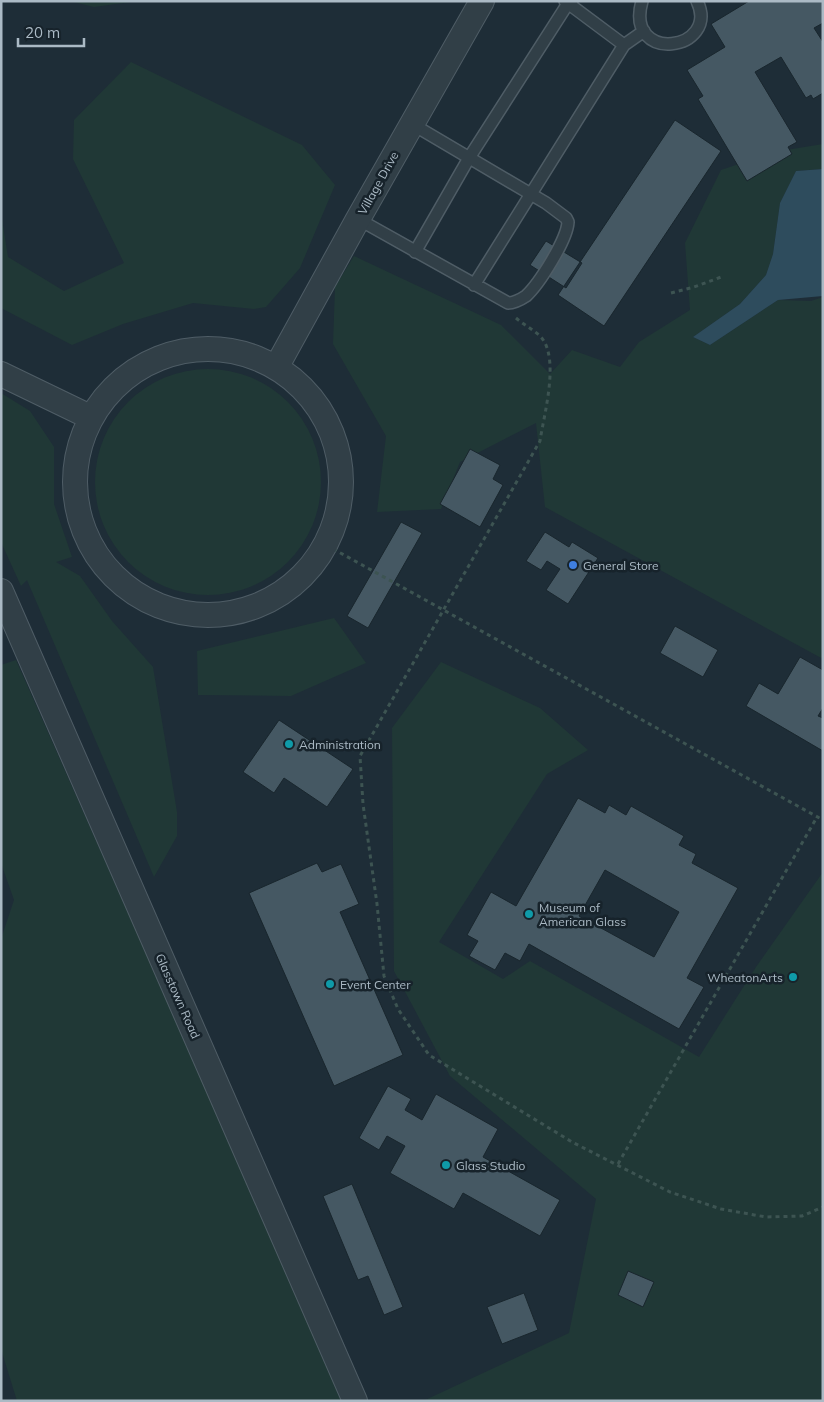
<svg xmlns="http://www.w3.org/2000/svg" width="824" height="1402" font-family="Mulish,sans-serif">
  <rect width="100%" height="100%" fill="#1e2d37"/>
  <path fill="#203836" d="M70 1H138L94 7Z
    M131 62 302 145 335 185 300 268 266 307 254 309 193 303 123 324 72 345 1 308V213L8 257 64 291 124 263 73 159 74 120Z
    M823 144V169L796 171 780 203 773 254 766 275 740 304 693 337 710 345 778 300 811 301 823 297V659L545 507 536 423 460 462 441 509 377 512 386 436 333 344 335 287 354 256 501 325 550 374 572 350 620 367 639 342 690 310 685 243 721 170 774 152Z
    M95 482a113 113 0 1 1 226 0a113 113 0 1 1-226 0Z
    M1 393 30 411 54 447V504L72 557 56 562 80 576 112 621 153 667 177 812V836L154 877 27 580 21 586 1 542Z
    M334 618 366 663 291 696 198 695 197 651Z
    M16 660 344 1401H17L1 1349V939L14 900 1 863V665Z
    M441 662 540 708 588 750 547 774 439 942 503 979 530 961 699 1057 756 967 823 872V1401H423L569 1333 596 1199 450 1076 394 971 392 728Z"/>
  <path fill="#2e4c5d" d="M823 169V296L778 300 710 345 693 337 740 304 766 275 773 254 780 203 796 171Z"/>
  <path fill="#455863" stroke="#19262d" fill-rule="evenodd" d="M749 1H823V23L814 28 823 42V93L813 99 811 95 806 98 781 57 755 72 797 142 788 147 792 154 747 181 698 99 703 96 687 70 725 47 711 24Z
    M675 120 721 151 604 326 558 295Z
    M546 241 582 263 566 288 530 265Z
    M470 449 500 465 493 479 503 485 480 527 440 504Z
    M401 522 422 533 368 628 347 616Z
    M545 532 569 547 572 542 598 558 568 604 546 590 560 569 547 561 541 570 526 561Z
    M675 626 718 650 703 677 660 653Z
    M800 657 823 670V708L818 716 823 718V751L746 706 759 683 778 694Z
    M279 720 353 769 327 807 284 778 274 793 243 772Z
    M578 798 605 813 609 805 626 815 631 806 684 836 679 845 696 854 692 863 738 888 687 978 704 987 679 1029 529 944 520 961 505 953 495 970 469 956 478 941 467 935 491 892 516 906ZM605 870 679 912 654 957 579 916Z
    M317 863 322 872 341 864 359 904 340 912 403 1055 334 1086 249 893Z
    M388 1086 411 1099 405 1110 422 1120 436 1094 498 1129 483 1157 560 1200 540 1236 463 1193 454 1209 390 1173 405 1146 387 1136 379 1150 359 1138Z
    M352 1184 403 1307 384 1315 368 1276 358 1280 323 1196Z
    M628 1271 654 1282 643 1307 618 1295Z
    M524 1293 538 1330 502 1344 487 1307Z"/>
  <g fill="none" stroke-linecap="round" stroke-linejoin="round">
    <g stroke="#4f5d66" stroke-width="14">
      <path id="service" d="M565 1 624 45
        M642 1C624 65 721 51 697 1
        M358 219 508 303C515 303 520 300 526 296 539 284 567 240 568 222L566 218 546 203 412 124
        M415 252 469 158 567 5 572 1
        M474 285 624 45 644 31"/>
    </g>
    <g stroke="#4f5d66" stroke-width="26">
      <path id="minor" d="M75 482a133 133 0 1 1 266 0a133 133 0 1 1-266 0Z
        M277 366 358 219 482 1
        M1 374 90 417
        M1 591 355 1401"/>
    </g>
    <path stroke="#3d5452" stroke-width="3" stroke-dasharray="4 4" stroke-linecap="butt" d="M671 293 694 287 724 276
      M516 318C524 325 534 330 541 337 560 359 544 414 540 441L360 756 363 804 377 904 384 976 398 1009 429 1055 572 1142 670 1192 721 1209 766 1217 802 1216 823 1207
      M326 545 823 820
      M618 1164 817 817"/>
    <use href="#service" stroke="#313f47" stroke-width="11"/>
    <use href="#minor" stroke="#313f47" stroke-width="24"/>
  </g>
  <circle fill="#3f7fe0" stroke="#17232b" stroke-width="2" cx="573" cy="565" r="5"/>
  <g fill="#0f9aa8" stroke="#17232b" stroke-width="2">
    <circle cx="289" cy="744" r="5"/>
    <circle cx="529" cy="914" r="5"/>
    <circle cx="793" cy="977" r="5"/>
    <circle cx="330" cy="984" r="5"/>
    <circle cx="446" cy="1165" r="5"/>
  </g>
  <g text-anchor="middle" dominant-baseline="central" stroke-width="5" stroke-linejoin="round" paint-order="stroke">
    <g font-size="12" fill="#abbac5" stroke="#17232b">
      <text transform="translate(378 183) rotate(-61)">Village Drive</text>
      <text transform="translate(178 996) rotate(66)">Glasstown Road</text>
    </g>
    <g font-size="12" fill="#abbac5" stroke="#17232b" text-anchor="start">
      <text x="583" y="565">General Store</text>
      <text x="299" y="744">Administration</text>
      <text x="539" y="907">Museum of<tspan x="539" dy="14">American Glass</tspan></text>
      <text x="783" y="977" text-anchor="end">WheatonArts</text>
      <text x="340" y="984">Event Center</text>
      <text x="456" y="1165">Glass Studio</text>
    </g>
  </g>
  <rect width="824" height="1402" fill="none" stroke="#abbac5" stroke-width="5"/>
  <path d="M18 38v8h66v-8" fill="none" stroke="#abbac5" stroke-width="2.5"/>
  <text x="25" y="38" font-size="15" fill="#abbac5" stroke="#17232b" stroke-width="4" paint-order="stroke">20 m</text>
</svg>
